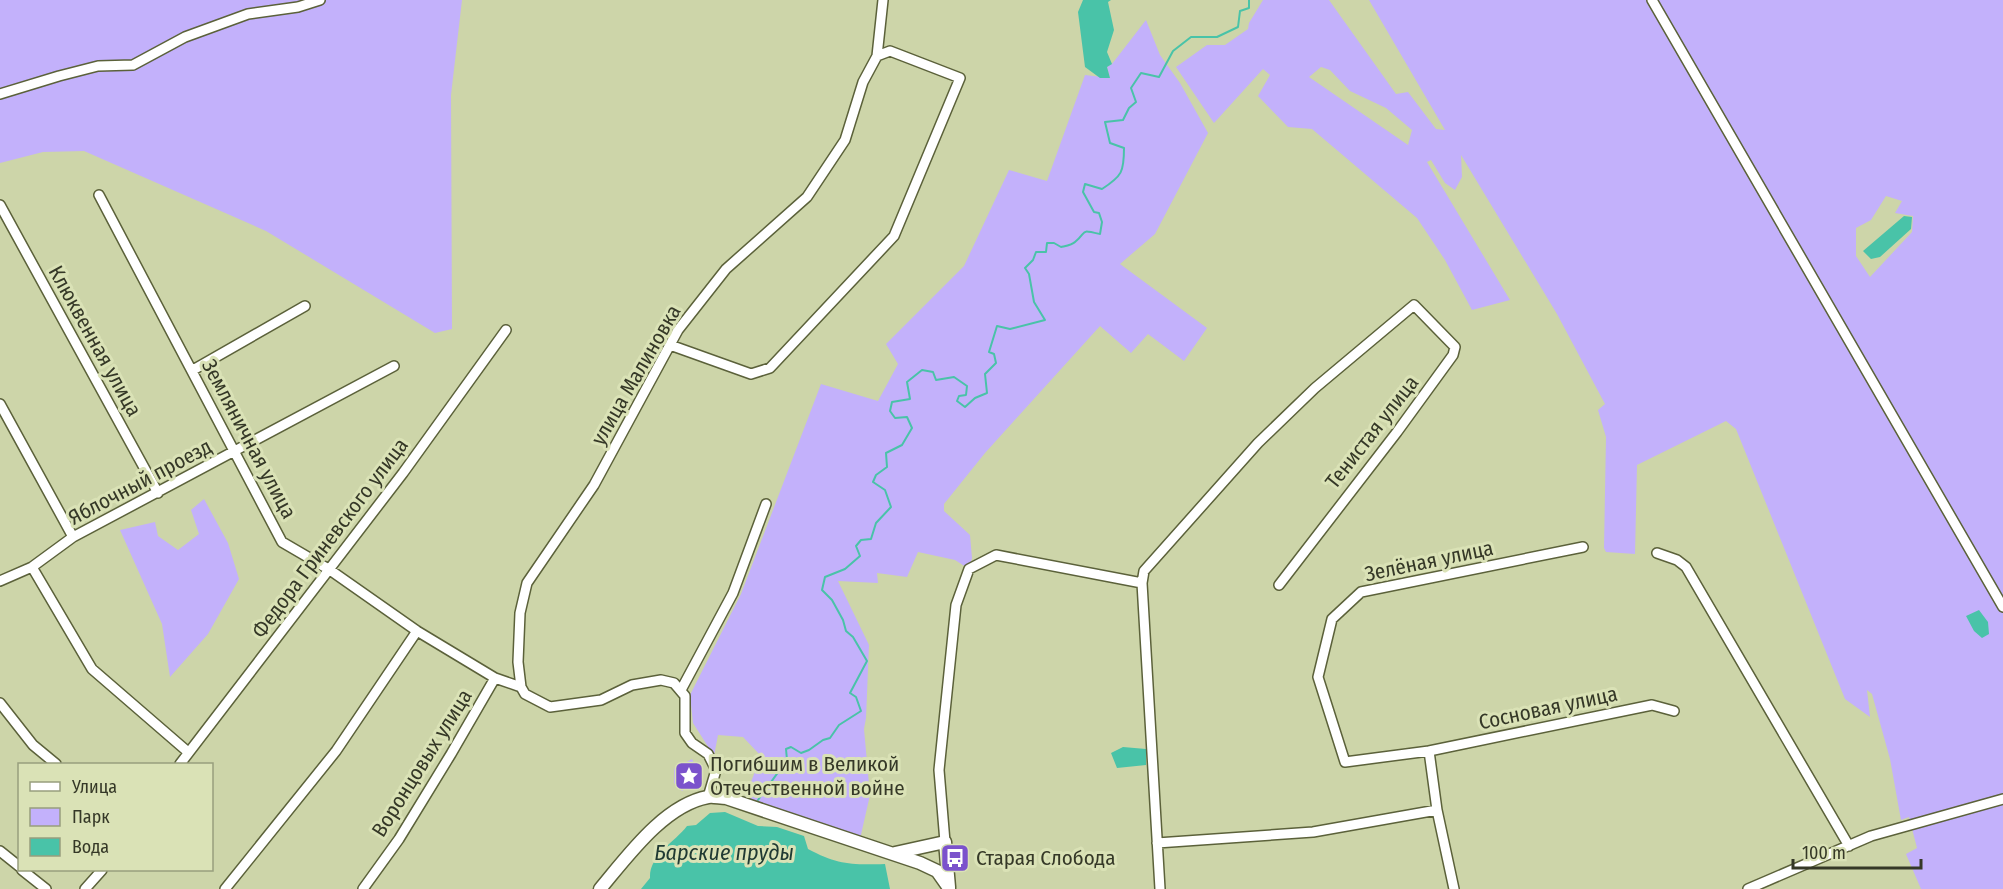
<svg xmlns="http://www.w3.org/2000/svg" width="2003" height="889" font-family="'Fira Sans Condensed',sans-serif">
  <rect width="100%" height="100%" fill="#cdd5a9"/>
  <path fill="#c3b1fb" fill-rule="evenodd" d="M0 0H462L451 95 452 329 435 333 266 231 84 151 43 152 0 163Z
    M1263 0H1329L1396 94 1408 92 1436 129 1445 130 1369 0H2003V889H1921L1906 854 1917 848 1909 817 1901 820 1890 759 1872 694 1867 690 1870 717 1845 699 1736 429 1726 421 1637 465 1635 554 1606 552 1604 548 1606 437 1598 410 1605 404 1557 314 1461 155 1462 177 1455 190 1445 183 1431 160 1427 162 1510 300 1472 310 1445 260 1417 218 1312 129 1288 127 1258 96 1270 75 1263 69 1214 123 1176 67 1207 45H1225L1248 29 1249 23ZM1321 67 1330 70 1350 91 1386 108 1412 130 1408 145 1309 77ZM1886 196 1902 201 1895 213 1913 216 1912 232 1870 277 1856 256V228L1871 220Z
    M1146 20 1160 55 1180 83 1208 133 1155 234 1120 264 1207 328 1184 361 1148 334 1131 353 1100 326 985 453 944 504V511L970 535 972 558 969 569 955 560 918 552 907 577 877 573 878 583 838 581 869 645 866 718 864 729 870 795 860 839 744 800 761 756 743 737 718 735 714 756 693 723 690 695 741 594 821 384 878 401 898 364 886 344 964 266 1009 170 1047 181 1085 75 1110 78 1107 67 1112 64Z
    M204 499 228 543 239 579 208 634 170 677 162 624 120 530 155 522 158 536 178 550 199 534 191 510Z
    M692 759 698 771V781L682 791 674 783V769Z"/>
  <path fill="#49c3a8" d="M1083 0H1111L1108 2 1114 30 1107 52 1112 64 1107 67 1110 78H1100L1085 67 1078 12Z
    M1904 216 1912 217 1911 229 1880 257 1871 259 1863 251Z
    M1979 610 1988 622 1989 634 1982 638 1974 631 1966 616Z
    M1123 747 1146 749V765L1117 768 1111 753Z
    M725 812 758 826 777 827 804 836 808 849C838 865 852 865 885 864L890 889H641L650 878C649 855 675 842 687 826L696 825 710 813Z"/>
  <g fill="none" stroke-linecap="round" stroke-linejoin="round">
    <path stroke="#49c3a8" stroke-width="2" d="M758 800 787 760 786 749 791 747 801 753 809 750 823 740 830 738 839 725 861 711 856 697 850 693 867 661 853 637 846 631 843 620 832 600 822 590 825 577 845 569 860 556 856 546 861 540 871 539 876 523 891 507 885 490 873 482 876 475 887 467 886 453 902 445 912 428 907 417 895 418 890 411 892 402 910 399 907 382 922 370 933 372 936 380 954 377 967 386 966 395 959 396 957 401 965 407 975 398 987 393 985 374 996 363 994 354 989 352 997 326 1010 329 1045 320 1034 302 1029 274 1025 268 1033 260 1036 252H1046L1047 243H1054L1061 247C1065 246 1072 245 1075 242 1088 231 1079 229 1100 234L1102 222 1099 213 1094 212 1083 192 1085 184 1102 189C1122 176 1124 172 1124 148L1110 143 1105 122 1123 120 1129 108 1136 102 1131 88 1141 73 1159 77 1173 51 1191 37H1217L1238 27 1240 11 1249 8V0"/>
    <g stroke="#5b613a" stroke-width="12">
      <path id="minor" d="M1652 0 2003 607
        M0 94 59 76 98 66 133 65 185 37 248 14 298 7 320 0
        M99 195 282 542 330 570 417 631 495 678
        M0 205 158 493
        M670 345 751 374 770 368 894 236 960 78 890 51 877 56
        M193 370 305 306
        M0 404 73 537
        M1657 553 1677 560 1686 567 1849 846
        M32 567 92 669 188 752
        M0 581 32 567 73 537 394 366
        M1142 583 1160 889
        M681 690 733 593 766 504
        M0 703 33 745 56 764
        M1429 751 1652 705 1674 711
        M180 764 403 473 506 330
        M708 797 716 770 708 754 692 743 685 733V696L674 683 661 680 632 685 601 700 550 707 525 694 521 687 518 662 520 613 527 583 594 485 678 330 726 269 807 197 845 140 863 82 877 56 883 0
        M1437 810 1429 751 1345 762 1318 677 1332 619 1361 592 1583 547
        M945 842 939 770 956 605 969 569 996 555 1142 583 1144 571 1258 443 1315 388 1414 305 1455 347 1453 355 1397 432 1279 585
        M1157 843 1313 832 1437 810 1454 889
        M0 851 20 867
        M22 870 46 889
        M85 889 102 870
        M225 889 336 751 417 631
        M363 889 399 839 451 754 495 678 521 687
        M1748 889 1871 836 2003 799"/>
    </g>
    <g stroke="#5b613a" stroke-width="15">
      <path id="tertiary" d="M895 853 945 842 949 887
        M600 889C627 857 664 805 708 797 713 796 720 798 726 798L920 863 937 871 949 888"/>
    </g>
    <use href="#minor" stroke="#fff" stroke-width="9"/>
    <use href="#tertiary" stroke="#fff" stroke-width="12"/>
  </g>
  <defs>
    <g id="sight-square" transform="scale(1.5)"><rect x="-9" y="-9" width="18" height="18" rx="4" fill="#7b52cc" stroke="#dae2b6"/><path d="M0-6L1.8-2.2L6-1.7L2.9 1.2L3.7 5.4L0 3.3L-3.7 5.4L-2.9 1.2L-6-1.7L-1.8-2.2Z" fill="#fff"/></g>
    <g id="bus-square" transform="scale(1.5)"><rect x="-9" y="-9" width="18" height="18" rx="4" fill="#7b52cc" stroke="#dae2b6"/><path d="M-5-6H5V4H4V6H2V4H-2V6H-4V4H-5ZM-3.5-4V0h7V-4ZM-3.5 1.2v1.5H-2V1.2ZM2 1.2v1.5H3.5V1.2Z" fill="#fff"/></g>
  </defs>
  <g fill-rule="evenodd">
    <use href="#sight-square" x="689" y="776"/>
    <use href="#bus-square" x="955" y="858"/>
  </g>
  <g text-anchor="middle" dominant-baseline="central" stroke-width="6" stroke-linejoin="round" paint-order="stroke">
    <g font-size="21" fill="#353827" stroke="#dae2b6">
      <text transform="translate(95 341) rotate(61)">Клюквенная улица</text>
      <text transform="translate(636 375) rotate(-60)">улица Малиновка</text>
      <text transform="translate(1372 432) rotate(-52)">Тенистая улица</text>
      <text transform="translate(249 439) rotate(62)">Земляничная улица</text>
      <text transform="translate(140 482) rotate(-28)">Яблочный проезд</text>
      <text transform="translate(330 538) rotate(-53)">Федора Гриневского улица</text>
      <text transform="translate(1429 561) rotate(-12)">Зелёная улица</text>
      <text transform="translate(1548 708) rotate(-12)">Сосновая улица</text>
      <text transform="translate(422 763) rotate(-58)">Воронцовых улица</text>
    </g>
    <g font-size="21" fill="#353827" stroke="#dae2b6" text-anchor="start">
      <text x="710" y="764">Погибшим в Великой<tspan x="710" dy="24">Отечественной войне</tspan></text>
      <text x="976" y="858">Старая Слобода</text>
    </g>
    <g font-size="22" font-style="italic" fill="#203a33" stroke="#dae2b6">
      <text x="724" y="852">Барские пруды</text>
    </g>
  </g>
  <rect x="18" y="763" width="195" height="108" fill="#dae2b6" stroke="#989e7d" stroke-width="1.5"/>
  <rect x="30" y="782" width="30" height="9" fill="#ffffff" stroke="#989e7d" stroke-width="1.5"/>
  <text x="72" y="793" font-size="18" fill="#353827">Улица</text>
  <rect x="30" y="808" width="30" height="18" fill="#c3b1fb" stroke="#989e7d" stroke-width="1.5"/>
  <text x="72" y="823" font-size="18" fill="#353827">Парк</text>
  <rect x="30" y="838" width="30" height="18" fill="#49c3a8" stroke="#989e7d" stroke-width="1.5"/>
  <text x="72" y="853" font-size="18" fill="#353827">Вода</text>
  <path d="M1793 859v9h128v-9" fill="none" stroke="#353827" stroke-width="3"/>
  <text x="1802" y="859" font-size="18" fill="#353827" stroke="#dae2b6" stroke-width="4.5" paint-order="stroke">100 m</text>
</svg>
